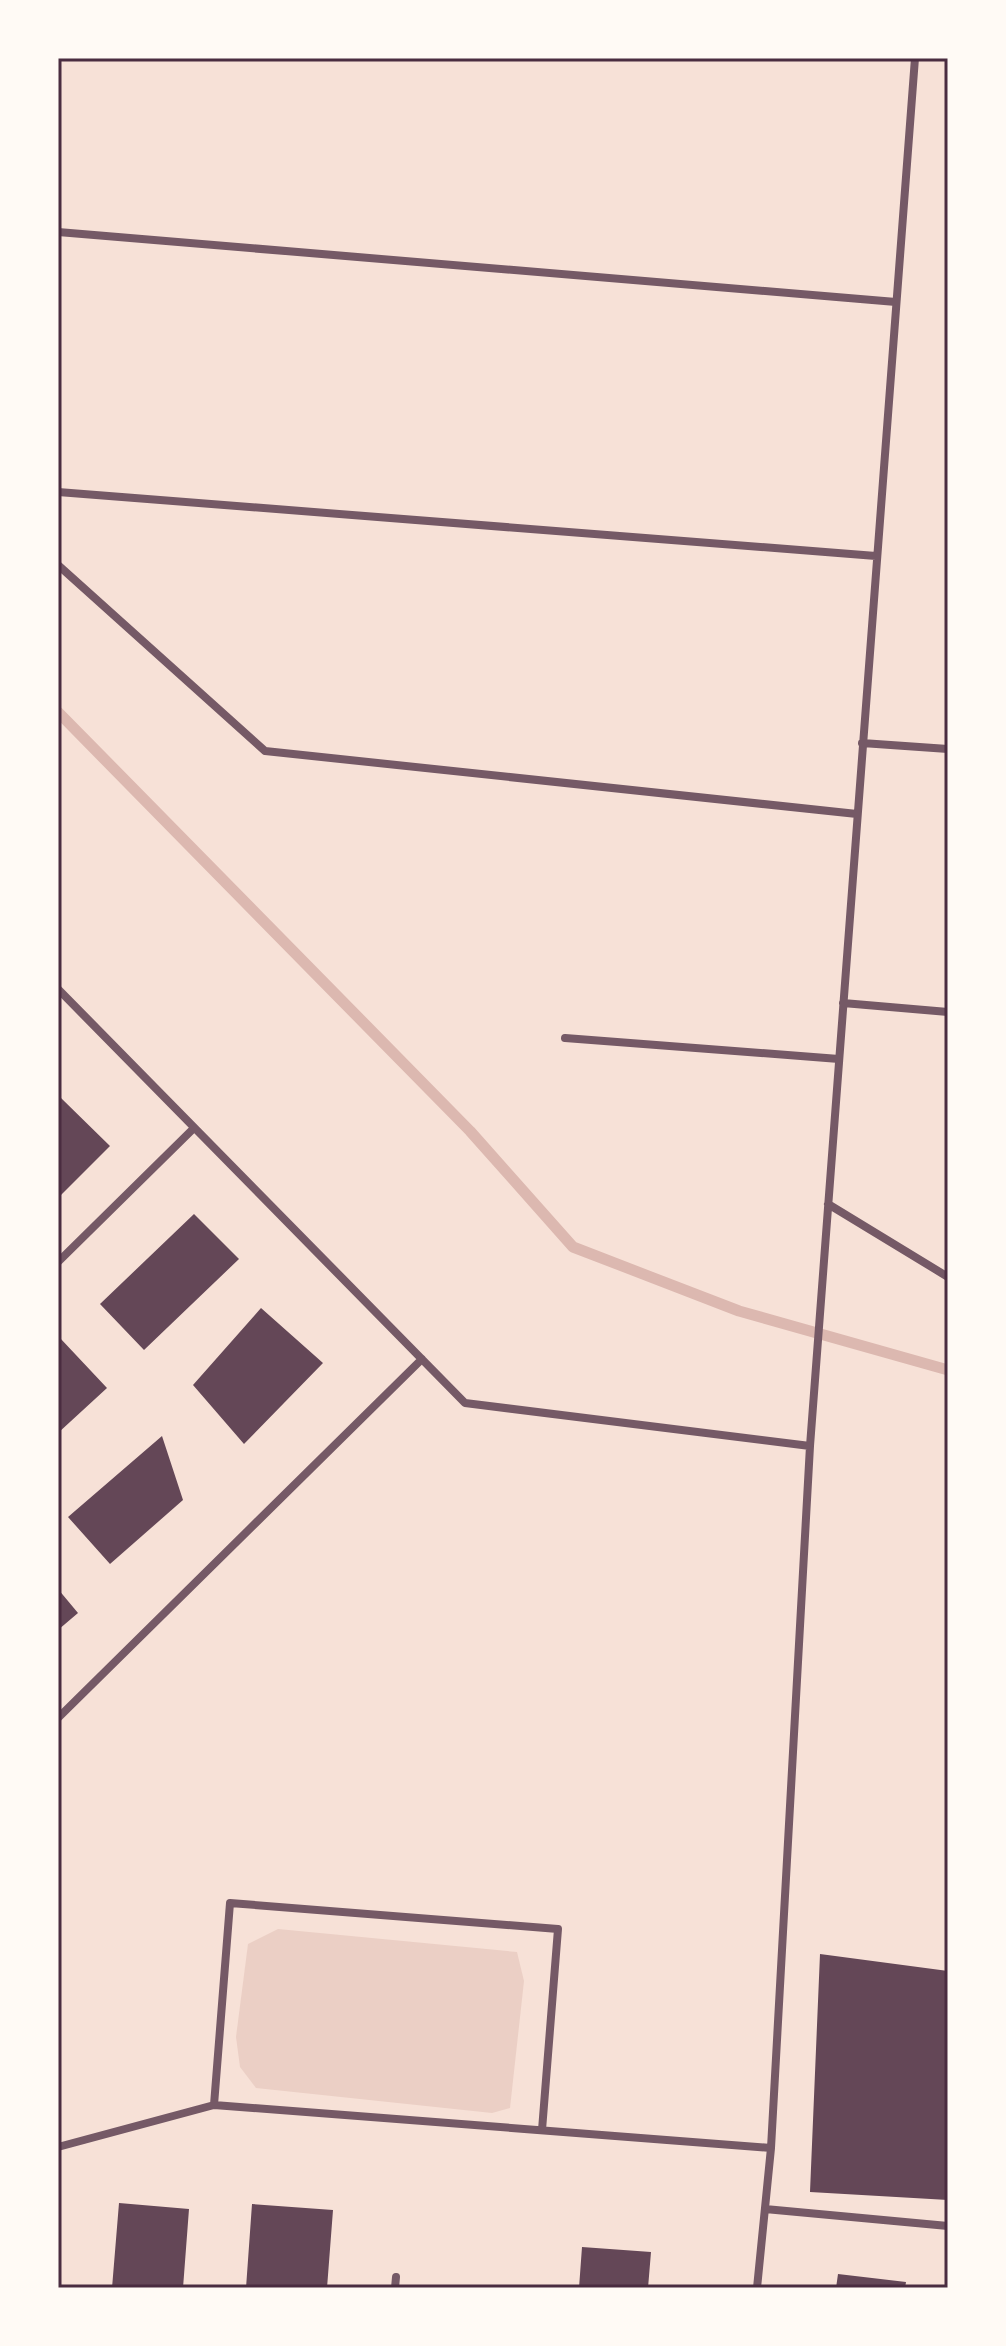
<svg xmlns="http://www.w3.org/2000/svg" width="1006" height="2346" font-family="'Playfair Display',serif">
  <rect width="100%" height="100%" fill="#f7e1d7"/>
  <path fill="#ebcfc5" d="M278 1929 517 1952 524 1981 510 2108 492 2113 256 2088 240 2067 236 2037 248 1944Z"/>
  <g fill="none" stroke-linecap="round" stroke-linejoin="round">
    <path stroke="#dcb8b0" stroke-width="11" d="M58 712 470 1131 573 1247 739 1311 948 1370"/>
  </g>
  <path fill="#644757" d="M61 1098 110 1146 58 1198V1100Z
    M194 1214 239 1259 144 1350 100 1304Z
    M261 1308 323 1363 244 1444 193 1385Z
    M60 1338 107 1388 58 1433V1340Z
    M162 1436 183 1500 110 1564 68 1517Z
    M58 1589 78 1613 58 1630Z
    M820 1954 948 1971V2200L810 2192Z
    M119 2203 189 2209 183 2288H112Z
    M252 2204 333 2210 327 2288H246Z
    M582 2247 651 2252 648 2288H579Z
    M838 2274 906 2282 905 2288H836Z"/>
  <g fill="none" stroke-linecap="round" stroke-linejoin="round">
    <path stroke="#755966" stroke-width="8" d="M58 232 896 302
      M58 492 876 556
      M58 565 265 751 857 814
      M862 743 948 749
      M58 989 465 1403 810 1446
      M843 1003 948 1012
      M565 1038 839 1059
      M828 1204 948 1277
      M58 1262 194 1128
      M58 1718 422 1359
      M214 2105 230 1903 558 1929 542 2130
      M58 2147 214 2105 771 2148
      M765 2209 948 2226
      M395 2288 396 2277
      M757 2288 771 2148 810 1446 915 58"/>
  </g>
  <rect width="1006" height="2346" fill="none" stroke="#fffaf5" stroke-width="120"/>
  <rect x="60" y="60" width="886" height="2226" fill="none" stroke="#4a2c40" stroke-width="3"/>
</svg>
